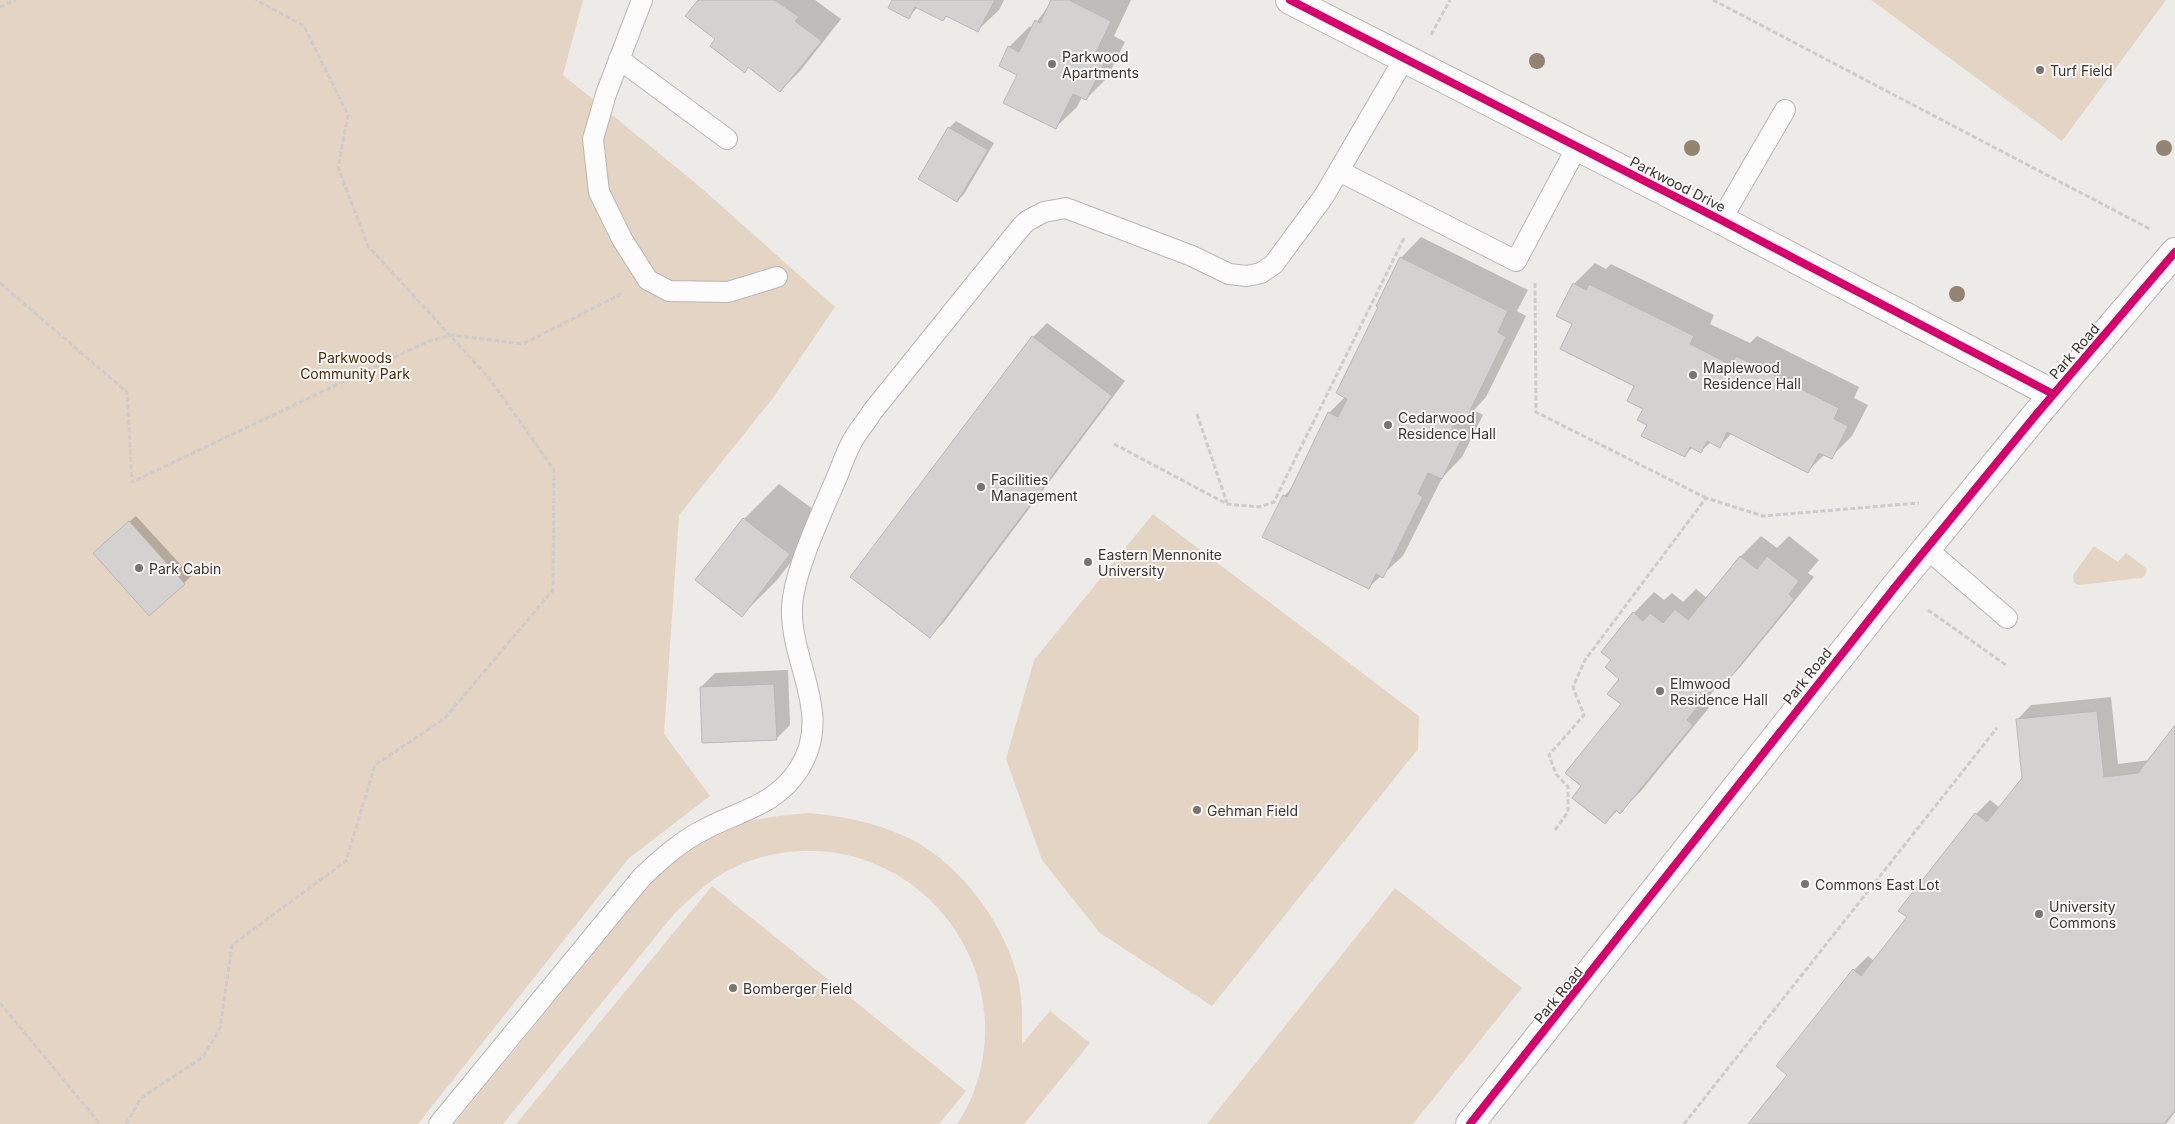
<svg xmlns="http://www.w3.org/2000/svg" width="2175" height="1124" font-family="Inter,sans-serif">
  <rect width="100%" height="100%" fill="#edebe8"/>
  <path fill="#e4d4c3" d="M0 0H583L563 75 699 186 835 307 773 398 679 515 664 734 710 796 629 858 418 1124H0Z
    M1871 0H2166L2062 141Z
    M1153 514 1419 716 1418 749 1212 1006 1100 933 1042 860 1006 759 1034 660Z
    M2094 546 2118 562 2126 553 2147 569 2145 576 2141 578 2079 585 2074 583 2073 575Z
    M809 813C841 816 872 822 902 835 957 858 1007 925 1019 983 1023 1003 1022 1024 1022 1044L1050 1011 1090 1043 1024 1124H957C977 1096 986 1058 985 1024 981 898 853 815 737 866 712 877 693 896 674 914L503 1124H454L655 878C670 865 684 851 700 841 732 821 772 816 809 813Z
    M712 886 966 1091 939 1124H516Z
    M1395 888 1522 988 1413 1124H1207Z"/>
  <path fill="#0003" d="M699 0H815L841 19 801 70 780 91 749 66 744 71 716 38Z
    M894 0H1004L999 10 978 30 948 15 943 20 918 7 908 17Z
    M1053 0H1131L1114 36 1125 42 1107 78 1086 99 1082 97 1077 107 1056 127 1018 74 1009 47 1030 26 1032 28Z
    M956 121 994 143 964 194 957 201 949 128Z
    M1421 237 1528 290 1517 311 1526 316 1486 397 1474 410 1483 415 1462 457 1442 478 1403 556 1369 587 1284 496 1293 487 1330 412 1345 397 1380 307 1401 258Z
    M1595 263 1606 269 1611 264 1714 315 1710 324 1750 343 1757 336 1859 387 1854 398 1868 405 1852 436 1831 457 1825 454 1808 471 1732 433 1720 446 1711 442 1701 451 1693 447 1684 456 1644 408 1636 385 1574 324 1558 316 1574 284Z
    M1047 323 1125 381 944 622 930 636 852 577 1033 337Z
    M779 484 825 518 777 580 742 615 744 519Z
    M136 516 191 576 184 583 101 546Z
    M1761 536 1777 548 1789 536 1819 560 1808 573 1814 577 1741 666 1721 687 1718 685 1707 699 1712 704 1641 791 1620 812 1618 810 1605 823 1583 786 1623 704 1621 679 1613 660 1634 613 1654 592 1664 600 1672 593 1683 602 1696 589 1707 598 1741 556Z
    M788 670 790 725 776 739 701 687 715 673Z
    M2111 697 2118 764 2150 760 2175 727V1112L2166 1124H1750L1789 1074 1854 970 1868 956 1874 961 1909 917 1900 910 1976 814 1990 800 2000 808 2024 778 2017 720 2031 705Z"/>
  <path fill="#d3d2d1" stroke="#b9b8b8" d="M698 0H775L799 17 795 21 822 41 780 92 748 67 745 73 710 46 715 39 685 16Z
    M892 0H995L978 32 946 16 943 21 915 7 909 19 888 8Z
    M1051 0H1069L1111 21 1094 57 1105 62 1086 100 1073 94 1056 129 1003 103 1017 75 999 66 1008 46 1019 52 1035 20 1040 23Z
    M948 127 988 150 957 202 918 179Z
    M1400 257 1508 311 1498 332 1506 337 1466 419 1458 415 1451 430 1463 436 1442 479 1428 473 1418 494 1423 497 1383 578 1376 574 1369 589 1262 537 1283 495 1287 497 1328 412 1338 417 1347 399 1336 393 1378 307 1376 306Z
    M1573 283 1586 290 1589 284 1694 336 1690 344 1731 365 1736 356 1839 408 1834 419 1848 426 1832 459 1819 453 1808 473 1727 432 1720 448 1707 441 1701 453 1690 447 1685 457 1641 436 1647 425 1637 420 1643 409 1627 401 1634 386 1560 349 1572 324 1556 316Z
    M1032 336 1112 396 930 638 850 577Z
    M743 518 790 554 742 617 695 580Z
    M129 521 185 584 149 616 93 553Z
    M1740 556 1757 569 1767 556 1799 581 1789 594 1794 599 1721 689 1715 685 1687 720 1693 725 1620 814 1616 810 1605 824 1572 798 1581 786 1565 773 1621 704 1607 694 1619 679 1605 667 1611 660 1601 652 1633 612 1643 621 1650 613 1663 623 1675 609 1688 620Z
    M774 684 777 740 702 743 700 687Z
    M2097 711 2104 777 2138 773 2175 725V1110L2164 1124H1748L1787 1075 1776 1066 1853 969 1861 976 1907 917 1898 911 1975 813 1987 822 2022 778 2016 719Z"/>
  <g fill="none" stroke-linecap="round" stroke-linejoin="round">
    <g stroke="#b8b6b4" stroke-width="22">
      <path id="lane" d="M642 0 606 94 593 139 599 192 622 239 648 280 669 291 728 292 777 277
        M619 59 727 139
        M1339 171 1516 261 1577 147
        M1721 220 1785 110
        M1927 549 2007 618
        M439 1124 642 877C661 859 681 841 705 829 741 810 775 806 799 769 834 714 790 664 792 607 794 572 819 519 833 486 840 471 845 454 853 440 858 431 866 422 872 412L1021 227 1027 221 1044 212 1066 208 1192 256 1229 274 1247 276 1261 273 1274 264 1324 196 1404 59"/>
    </g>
    <g stroke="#b8b6b4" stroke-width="30">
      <path id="street" d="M1290 0 1721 220 2053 394"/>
    </g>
    <g stroke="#b8b6b4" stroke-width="30">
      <path id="secondary" d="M1470 1124 1895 587 2035 416 2175 252"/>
    </g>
    <path stroke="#cdcbcb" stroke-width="3" stroke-dasharray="5 2.5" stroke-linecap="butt" d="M1713 0 2150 229
      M0 7 16 0
      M1431 35 1450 0
      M0 283 127 392 132 482 429 341 451 335 523 344 623 293
      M1535 283 1536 412 1706 498
      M1197 414 1227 503
      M1114 444 1227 504 1259 507 1274 502 1405 236
      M1928 610 2006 665
      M1555 830 1568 812V787L1556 774 1549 755 1584 715 1573 687 1585 660 1706 498 1763 516 1919 503
      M0 1003 100 1124
      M126 1124 141 1098 203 1057 220 1028 232 945 346 861 375 765 444 719 553 590 554 470 489 378 368 246 338 167 348 115 304 26 256 0
      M1684 1124 1997 728"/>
    <use href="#lane" stroke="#fcfcfc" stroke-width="20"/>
    <use href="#street" stroke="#fcfcfc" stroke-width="28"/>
    <use href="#secondary" stroke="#fcfcfc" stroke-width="28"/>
    <g stroke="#fbf8f5" stroke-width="11">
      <path id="cycleway" d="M1290 0 1721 220 2053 394
        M1470 1124 1895 587 2035 416 2175 252"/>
    </g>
    <use href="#cycleway" stroke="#d6006c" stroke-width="8"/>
  </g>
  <g fill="#938370">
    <circle cx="1537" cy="61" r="8"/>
    <circle cx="1692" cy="148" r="8"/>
    <circle cx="2164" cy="148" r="8"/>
    <circle cx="1957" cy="294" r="8"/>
  </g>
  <g fill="#777574" stroke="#fbf8f5" stroke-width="2">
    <circle cx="1052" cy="64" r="5"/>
    <circle cx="2040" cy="70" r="5"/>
    <circle cx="1693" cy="375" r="5"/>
    <circle cx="1388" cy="425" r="5"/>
    <circle cx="981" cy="487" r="5"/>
    <circle cx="1088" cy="562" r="5"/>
    <circle cx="139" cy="568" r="5"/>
    <circle cx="1660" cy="691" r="5"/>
    <circle cx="1197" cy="810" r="5"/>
    <circle cx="1805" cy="884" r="5"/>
    <circle cx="2039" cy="914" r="5"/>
    <circle cx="733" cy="988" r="5"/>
  </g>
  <g text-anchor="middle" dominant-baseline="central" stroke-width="4" stroke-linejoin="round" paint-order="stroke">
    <g font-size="14" fill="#383635" stroke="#fbf8f5" text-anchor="start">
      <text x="1062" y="56">Parkwood<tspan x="1062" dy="16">Apartments</tspan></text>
      <text x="2050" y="70">Turf Field</text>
      <text x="1703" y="367">Maplewood<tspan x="1703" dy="16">Residence Hall</tspan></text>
      <text x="1398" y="417">Cedarwood<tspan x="1398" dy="16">Residence Hall</tspan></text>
      <text x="991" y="479">Facilities<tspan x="991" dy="16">Management</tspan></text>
      <text x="1098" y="554">Eastern Mennonite<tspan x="1098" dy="16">University</tspan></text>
      <text x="149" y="568">Park Cabin</text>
      <text x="1670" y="683">Elmwood<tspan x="1670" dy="16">Residence Hall</tspan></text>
      <text x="1207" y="810">Gehman Field</text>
      <text x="1815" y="884">Commons East Lot</text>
      <text x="2049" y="906">University<tspan x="2049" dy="16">Commons</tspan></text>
      <text x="743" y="988">Bomberger Field</text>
    </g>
    <g font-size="14" fill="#383635" stroke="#fbf8f5">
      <text transform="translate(1678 184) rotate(27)">Parkwood Drive</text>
      <text transform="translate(2074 351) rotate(-49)">Park Road</text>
      <text transform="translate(1807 676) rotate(-51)">Park Road</text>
      <text transform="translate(1558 995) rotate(-51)">Park Road</text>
    </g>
    <g font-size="14" fill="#492e0d" stroke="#fbf8f5">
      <text x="355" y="357">Parkwoods<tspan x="355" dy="16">Community Park</tspan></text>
    </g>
  </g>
</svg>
